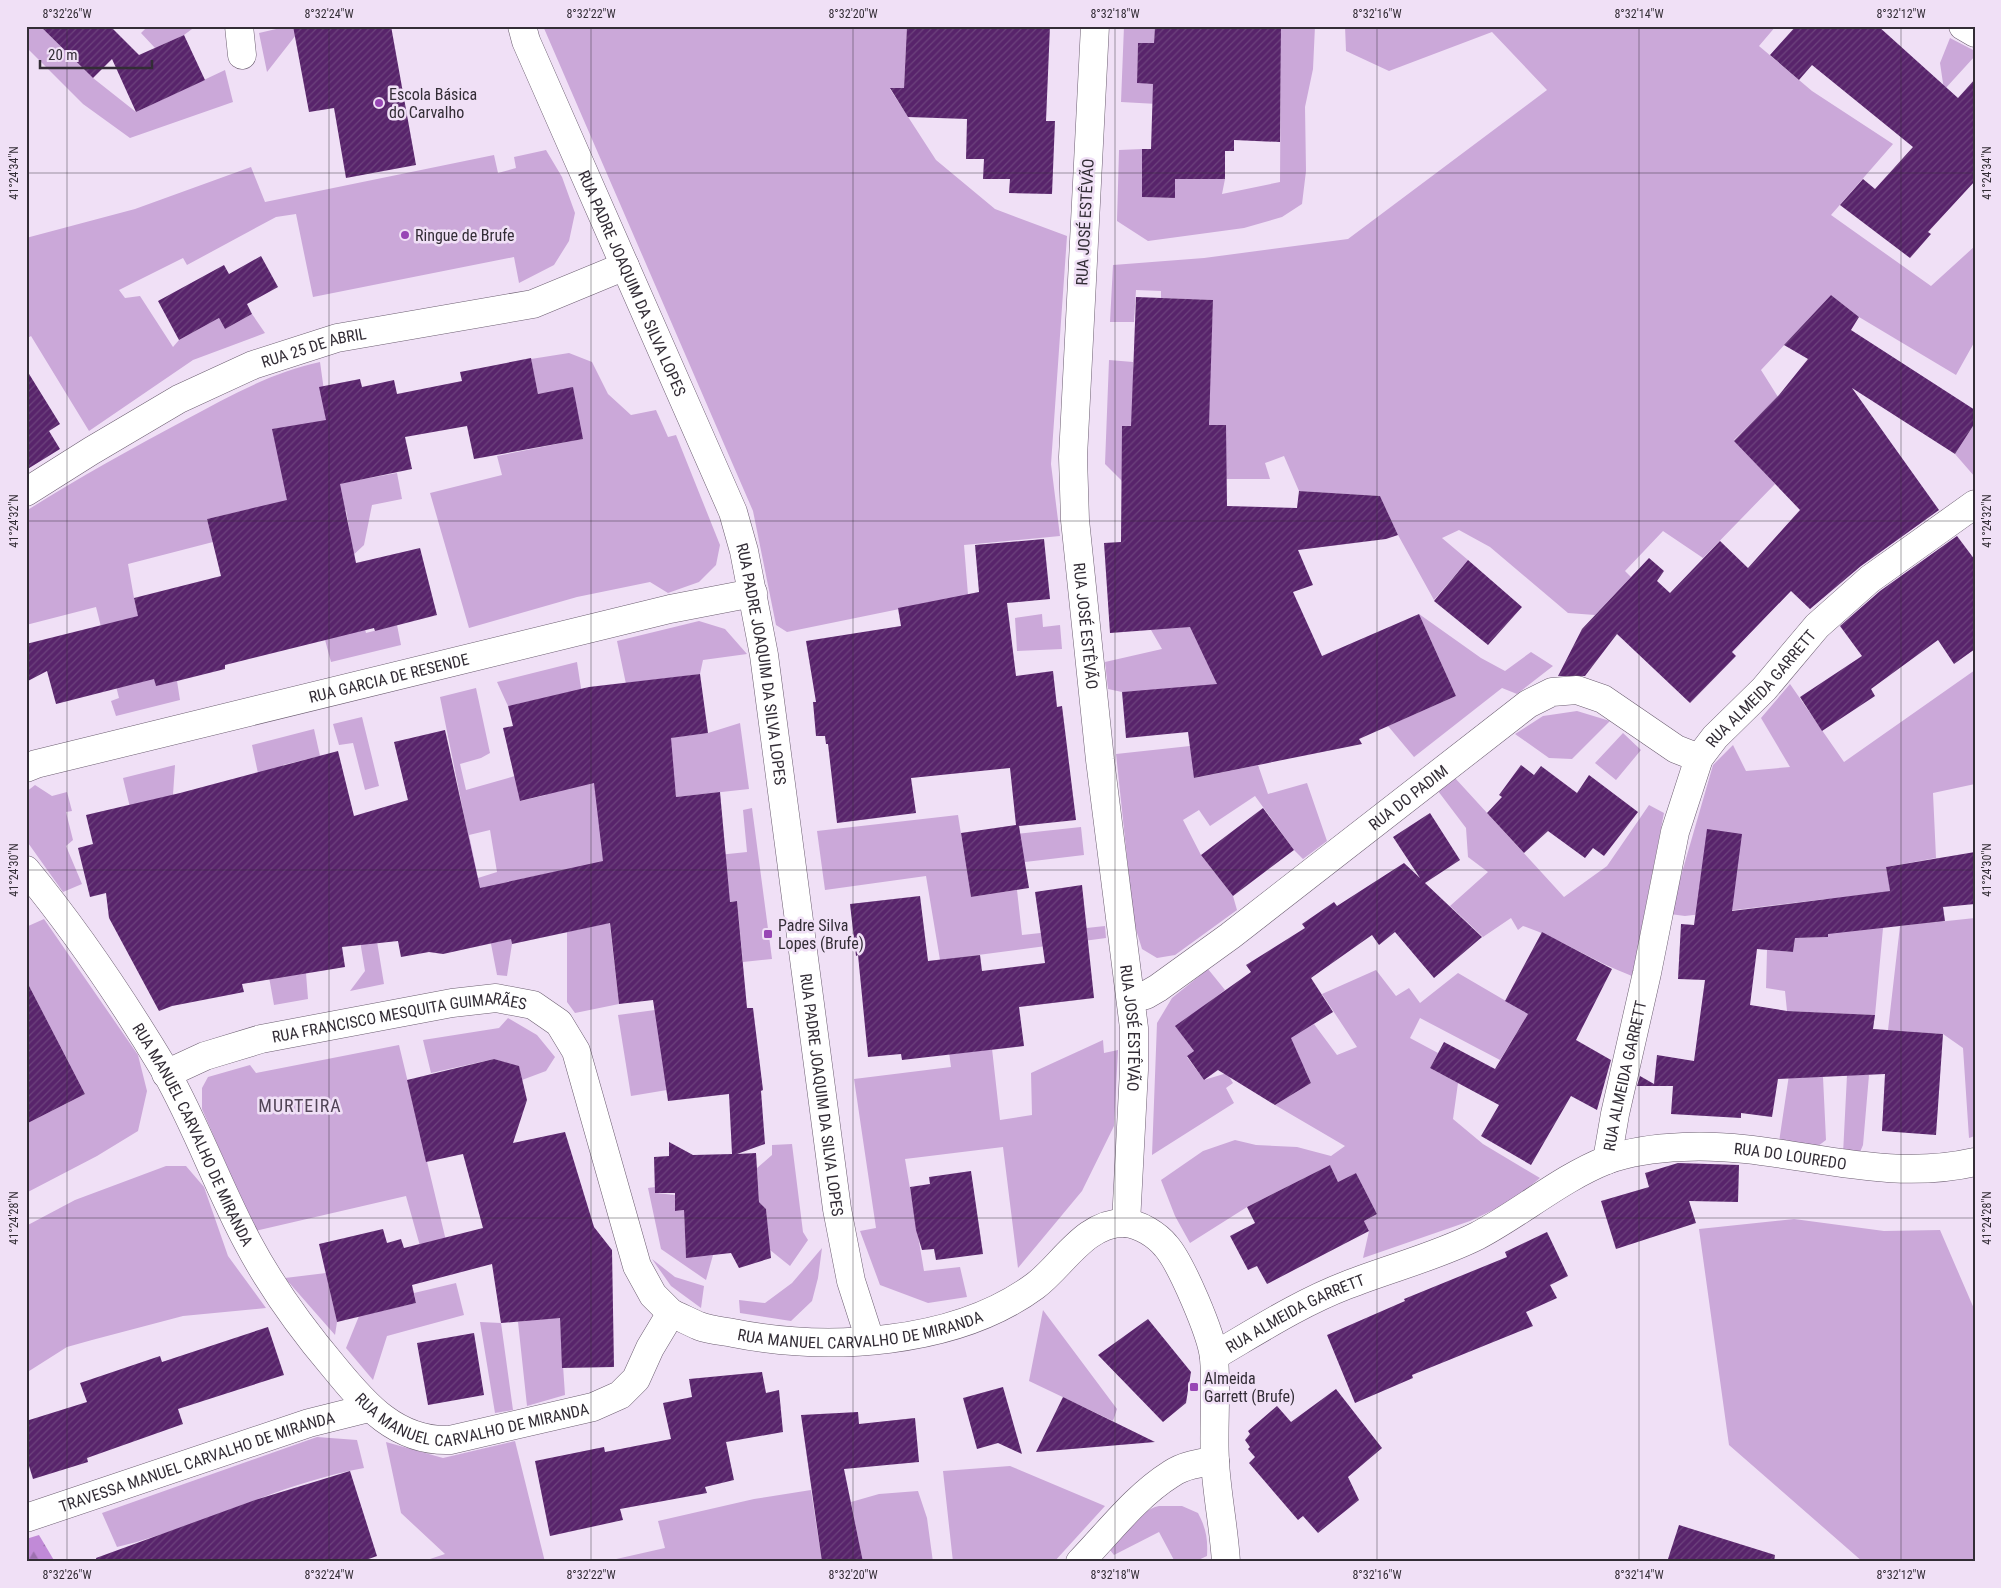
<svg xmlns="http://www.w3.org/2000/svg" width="2001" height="1588" font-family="'Roboto Condensed',sans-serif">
  <defs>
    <pattern id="forest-firs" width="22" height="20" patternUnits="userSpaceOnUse" patternTransform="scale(1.25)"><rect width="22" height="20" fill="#c18ad7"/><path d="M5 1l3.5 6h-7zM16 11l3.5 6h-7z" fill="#9d71af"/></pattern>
    <pattern id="building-hatch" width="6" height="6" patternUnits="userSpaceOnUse" patternTransform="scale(1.25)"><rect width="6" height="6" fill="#58246b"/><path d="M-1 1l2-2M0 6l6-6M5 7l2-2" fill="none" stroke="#6d437d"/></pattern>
  </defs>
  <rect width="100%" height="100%" fill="#f0e0f6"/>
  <path fill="#cba8d9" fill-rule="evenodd" d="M26 26H40L93 78 136 112 225 70 233 102 130 138 83 104 26 47Z
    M148 26H196L184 35 155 48 141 33Z
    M289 26H303L267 72 259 33Z
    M543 26H907L904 88 890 89 936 160 995 209 1067 236 1051 464 1060 536 964 545 968 595 787 632 776 625 753 511Z
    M1124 26H1155L1154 43 1138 44 1137 83 1242 86 1248 109 1121 102Z
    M1281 26H1315L1313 69 1305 107 1306 171 1302 204 1282 217 1244 228 1148 241 1117 221 1119 150 1142 149V197L1175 198V179H1225L1222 194 1280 182Z
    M1345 26H1776L1759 46 1812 91 1893 144 1831 215 1931 286 1975 246V341L1956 375 1859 317 1831 295 1761 370 1778 397 1734 440 1775 484 1703 558 1663 531 1625 571 1631 577 1595 615 1568 613 1490 547 1459 530 1442 538 1468 560 1434 600 1398 535 1380 496 1299 491 1284 456 1265 463 1270 479H1226V425L1122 426V481L1105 464 1109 360 1133 362V374L1210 377 1213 300 1161 298V291L1136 290 1134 322H1110L1113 265 1204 258 1348 239 1547 90 1492 32 1389 71 1346 51Z
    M1950 38 1975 51V56L1944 90 1940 63Z
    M546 150 562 177 575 213 569 241 554 265 519 283 514 257 313 297 296 214 276 217 187 265 183 258 119 290 125 298 140 296 173 347 179 340 219 318 225 329 252 314 265 333 193 360 89 431 31 336 26 339V238L135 209 251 167 265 202 494 155 498 173 516 168 514 157Z
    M569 353 592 362 608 394 631 415 656 410 668 437 676 435 720 545 716 565 699 582 668 593 650 582 577 597 469 628 430 493 502 475 497 456 582 439 573 388 538 394 531 359Z
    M320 362 337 484 397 473 402 499 372 505 364 545 348 560 366 633 397 625 401 645 331 662 301 551 246 510 207 519 213 542 128 564 134 598 156 685 177 681 180 700 116 716 111 701 119 698 96 607 26 625V511C78 478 131 449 185 420 228 397 272 372 320 362ZM346 510 350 533 328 540 322 515Z
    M1975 423V477L1955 454Z
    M1042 614 1043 627 1060 625 1062 649 1017 651 1015 618Z
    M1419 614 1481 658 1505 671 1531 652 1553 666 1517 694 1502 688 1414 757 1388 726 1456 696Z
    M699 621 725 629 747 654 703 660 700 674 626 684 617 641Z
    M1188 621 1260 666 1214 688 1122 692 1108 689 1105 662 1162 649 1151 630Z
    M577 662 595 779 667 738 708 733 740 723 749 789 676 797 675 787 662 788 651 862 747 852 743 810 752 808 772 959 743 962 737 901 653 909 577 867 499 884 512 944 507 976 497 975 481 892 422 845 468 835 440 697 476 688 490 753 481 758 460 764 466 790 515 776 521 801 546 795 545 785 562 694 508 706 497 682ZM490 830 497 872 478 878 469 835Z
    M1975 670V784L1933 793 1936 858 1886 867 1890 891 1881 893 1883 928 1875 1015 1787 1011 1785 991 1766 988 1767 950 1793 952 1795 938 1828 937 1826 899 1685 916 1670 914 1713 765 1733 745 1746 771 1790 767 1761 718 1790 684 1844 762Z
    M1577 711 1610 721 1572 759 1549 758 1515 734 1543 716Z
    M362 717 379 786 365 790 353 743 339 745 333 724Z
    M314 729 320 756 283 765 295 819 262 792 252 745Z
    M1623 733 1641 750 1616 780 1595 763Z
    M1190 746 1195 778 1258 765 1268 794 1307 783 1327 841 1303 859 1294 850 1255 796 1210 826 1199 810 1183 820 1201 855 1233 896 1237 910 1175 955 1157 958 1142 949 1134 923 1116 754Z
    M175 765 173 795 137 837 123 778Z
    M1455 778 1564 897 1607 866 1649 805 1664 813 1632 976C1594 962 1561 939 1523 926L1518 930 1511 918 1483 937 1450 906 1488 872 1468 857 1466 828 1438 791Z
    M35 785 52 796 67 792 72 811 66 812 73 840 66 846 82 884 63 892 26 840V792Z
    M958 815 971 897 1017 890 1022 935 1105 926 1106 938 940 960 926 876 825 890 817 831Z
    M1081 827 1084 855 1025 862 1006 835Z
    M253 887 306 973 308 999 274 1005Z
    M370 899 384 984 350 991 365 971 354 905Z
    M609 917 619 1004 575 1013 567 1002V932L589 927Z
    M1975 918V1136L1969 1138 1963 1048 1943 1034 1888 1030 1900 926Z
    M44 919 138 1055 147 1091 138 1131 97 1156 26 1193V1124L85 1094 26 980V927Z
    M1208 969 1225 990 1176 1027 1194 1051 1187 1057 1204 1080 1227 1073 1233 1083 1226 1088 1234 1103 1152 1155 1157 1023 1172 998Z
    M1376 970 1396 996 1409 988 1420 1003 1458 973 1528 1014 1500 1060 1420 1018 1410 1038 1438 1053 1430 1068 1458 1083 1453 1119 1483 1144 1540 1178 1512 1201 1470 1221 1363 1258 1369 1231 1364 1221 1377 1214 1356 1173 1338 1182 1330 1165 1247 1207 1190 1243 1175 1216 1161 1180 1203 1151 1235 1140 1256 1145 1297 1147 1331 1156 1345 1146 1275 1105 1311 1083 1305 1069 1279 1043 1314 1024 1337 1055 1357 1047 1322 994Z
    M655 1010 667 1090 631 1096 618 1015Z
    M944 1015 991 1040 1000 1120 1032 1115 1031 1073 1103 1040 1104 1053 1118 1050 1114 1126 1082 1191 1018 1268 1003 1147 905 1159 924 1271 960 1267 967 1297 928 1303 880 1285 860 1231 876 1228 854 1079 951 1067Z
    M508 1018 537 1035 555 1057 546 1071 522 1080 519 1067 494 1059 431 1073 423 1040 499 1028Z
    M399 1045 454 1274 429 1278 406 1196 255 1231 202 1109V1088L208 1077 250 1065 256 1073Z
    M1789 1075 1823 1077 1826 1140 1814 1149 1779 1142Z
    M1847 1075H1869L1863 1145 1858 1157 1843 1154Z
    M792 1144 803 1232 808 1240 790 1266 770 1250 766 1209 759 1202 757 1168 772 1155V1145Z
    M166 1166H186L204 1187 228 1256 266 1308 183 1316 92 1340 67 1347 26 1373V1226L75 1200Z
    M655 1187 656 1193 675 1195 676 1211 684 1210 686 1257 713 1255 706 1280 661 1249 648 1188Z
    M1794 1219 1884 1231 1940 1230 1975 1311V1562H1863L1729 1445 1699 1229Z
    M603 1238 601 1266 559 1306 565 1395 527 1406 518 1322 524 1321 518 1258Z
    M822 1248 818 1278 812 1301 791 1321 740 1313 739 1300 765 1303 792 1283Z
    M652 1259 675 1277 704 1286 701 1308 671 1286Z
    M326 1273 337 1322 335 1335 285 1278Z
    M456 1283 464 1315 387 1336 373 1380 346 1348 359 1316 416 1303 414 1293Z
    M1043 1310 1117 1409 1113 1421 1029 1381Z
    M480 1322 501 1323 513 1410 495 1413Z
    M317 1437 357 1440 364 1468C279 1483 201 1527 117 1547L102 1513Z
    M515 1441 545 1562H421L445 1554 401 1513 386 1442 443 1458Z
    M1010 1466 1105 1506 1054 1562H953L943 1471Z
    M811 1490 822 1562H603L665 1548 658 1521 754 1499Z
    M918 1491 927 1518 933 1562H850L862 1558 851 1502 879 1494Z
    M1159 1506H1182L1198 1513C1206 1528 1208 1539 1207 1556L1194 1562H1175L1159 1532 1114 1555 1110 1550C1124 1535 1139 1510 1159 1506Z"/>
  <path fill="url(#forest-firs)" d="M39 1535 55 1562H26V1539Z"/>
  <path fill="url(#building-hatch)" d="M40 26H110L139 55 184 35 205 80 136 112 112 59 93 78Z
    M293 26H391L416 165 346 178 334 108 309 112Z
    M907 26H1050L1046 121H1055L1052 194 1009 193 1010 179H983L984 159H966L967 119 908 117 890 88H904Z
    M1155 26H1281L1280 142 1234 140V151H1225V179H1175V198L1142 197V149H1151L1153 84 1137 83 1138 43H1154Z
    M1796 26H1878L1958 98 1975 79V181L1928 232 1931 234 1910 258 1840 205 1863 179 1875 189 1913 147 1812 65 1799 80 1770 55Z
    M261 256 278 287 247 304 252 314 225 329 219 318 179 340 158 301 224 265 229 274Z
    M1831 295 1859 317 1851 330 1975 410V423L1955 454 1852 388 1939 510 1861 566 1810 609 1791 591 1732 652 1736 656 1690 703 1617 634 1585 676H1558L1582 629 1649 558 1664 571 1657 581 1670 593 1720 541 1748 568 1800 510 1734 441 1779 395 1808 359 1784 345Z
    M1136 297 1213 300 1209 425H1226L1227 506 1297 508 1299 491 1380 496 1398 535 1386 539 1298 550 1313 585 1293 592 1322 656 1419 614 1456 696 1359 739 1362 744 1194 778 1188 732 1126 738 1122 692 1217 684 1190 627 1110 633 1104 543 1121 542 1122 426H1131Z
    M531 358 538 394 573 387 583 439 474 459 467 426 405 437 412 469 340 484 356 563 420 548 437 615 375 631 374 628 225 665V669L177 681 156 686 154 679 56 704 47 671 26 682V644L138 616 134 598 221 576 207 519 287 500 272 429 326 420 319 387 360 379 362 387 394 380 397 394 462 381 460 372Z
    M26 369 60 424 49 431 60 449 26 470Z
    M1957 536 1975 560V649L1954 664 1938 640 1871 689 1875 696 1822 731 1800 697 1862 656 1840 626 1880 591Z
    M1044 539 1050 599 1007 603 1016 676 1053 671 1057 707 1062 706 1076 820 1019 826 1029 888 971 897 961 833 1016 825 1010 768 911 778 916 813 837 823 828 744H826L825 736H816L813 702H816L806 641 901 626 898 608 979 592 975 545Z
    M1468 560 1522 607 1488 645 1434 601Z
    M700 674 708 733 671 738 676 797 720 792 730 902 737 901 747 1008H753L763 1090 761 1091 765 1144 737 1154 756 1153 759 1202 766 1209 771 1258 739 1268 731 1253 686 1258 684 1210 675 1211V1193H655L654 1157 669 1156V1142L693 1155 732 1154 729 1094 668 1101 653 1000 619 1004 610 923 512 944 511 939 443 954 429 952 401 957 398 941 342 947 345 967 242 984 244 992 172 1006 159 1011 109 918 106 893 90 897 78 848 93 844 86 815 180 793 338 751 354 816 408 800 394 742 445 730 480 888 603 861 594 783 520 801 503 728 513 726 508 706 589 687Z
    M1521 765 1534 775 1541 766 1577 793 1589 775 1638 812 1604 856 1593 848 1585 858 1548 831 1524 853 1487 813 1502 797 1499 795Z
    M1263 808 1294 850 1233 896 1201 855Z
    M1430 813 1460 860 1425 883 1482 937 1434 978 1395 932 1379 945 1372 935 1311 978 1333 1012 1291 1038 1311 1083 1275 1105 1218 1070 1204 1080 1187 1056 1194 1051 1175 1026 1251 972 1246 965 1305 928 1302 924 1334 902 1337 906 1404 863 1420 878 1393 837Z
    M1707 829 1742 834 1732 911 1890 891 1886 867 1975 852V904L1943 907 1945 921 1828 934V937L1795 938 1793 952 1757 949 1750 1005 1787 1011 1875 1015 1873 1029 1943 1034 1936 1135 1882 1131 1885 1074 1778 1079 1772 1117 1741 1113V1118L1671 1114 1673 1086H1637L1640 1076 1654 1084 1657 1055 1694 1061 1705 980 1678 979 1681 924 1694 925Z
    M1082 885 1094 998 1019 1007 1024 1046 902 1060 901 1054 868 1057 858 955 856 956 850 904 920 896 928 961 980 955 982 971 1045 963 1035 892Z
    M1542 932 1612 969 1576 1040 1611 1060 1597 1110 1571 1096 1531 1165 1481 1136 1499 1105 1430 1068 1444 1042 1495 1069 1528 1014 1505 1001Z
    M26 980 85 1094 26 1124Z
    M494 1059 519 1066 527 1100 513 1143 565 1132 594 1227 612 1250 614 1367 562 1368 560 1318 501 1323 492 1264 412 1285 416 1303 337 1322 319 1244 383 1229 387 1243 401 1239 404 1248 483 1228 463 1154 426 1162 407 1080Z
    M1678 1163 1739 1165 1738 1202 1689 1201 1696 1223 1616 1249 1601 1201 1649 1187 1645 1173Z
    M1330 1165 1338 1182 1356 1173 1377 1214 1364 1221 1369 1231 1267 1284 1257 1266 1248 1270 1230 1236 1255 1223 1247 1207Z
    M971 1171 983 1254 936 1260 934 1249 922 1250 916 1230 910 1187 930 1184 929 1177Z
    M1547 1232 1568 1276 1550 1285 1557 1298 1526 1312 1533 1326 1412 1375 1413 1378 1355 1403 1327 1335 1405 1301 1404 1299 1507 1257 1505 1252Z
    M1148 1319 1191 1372 1186 1403 1163 1422 1098 1355Z
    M268 1327 284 1375 178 1409 183 1424 87 1458 88 1462 33 1479 26 1456V1421L87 1402 80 1383 160 1356 162 1362Z
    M474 1333 484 1395 428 1405 417 1343Z
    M762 1372 766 1393 779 1390 783 1432 726 1442 734 1480 705 1487 707 1493 620 1509 623 1520 550 1536 535 1461 604 1447 605 1452 671 1439 663 1403 692 1397 689 1379Z
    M1003 1387 1022 1454 998 1443 977 1449 963 1398Z
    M1336 1389 1382 1448 1348 1477 1359 1500 1318 1533 1303 1516 1298 1520 1249 1463 1255 1457 1248 1449 1250 1447 1245 1440 1250 1434 1248 1431 1277 1406 1291 1422Z
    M1063 1397 1155 1442 1036 1452Z
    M858 1412 859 1424 915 1418 919 1462 844 1469 863 1562H822L801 1415Z
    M350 1471 377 1556 360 1562H97L96 1558 255 1500Z
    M1679 1525 1775 1555 1774 1562H1667Z"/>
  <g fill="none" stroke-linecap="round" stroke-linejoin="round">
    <g stroke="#6c5e71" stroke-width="29">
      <g id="minor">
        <path d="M239 26 242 55"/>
        <path id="s1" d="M522 26 526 41 733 512 744 551 764 655 837 1209 851 1281 870 1340"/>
        <path id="s2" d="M1095 26 1073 457 1075 520 1100 760 1134 1028V1070L1126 1223"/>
        <path d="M1963 26 1975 33"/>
        <path id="s3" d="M26 492 91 451 179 399 253 365 337 338 533 304 625 266"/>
        <path id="s4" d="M26 768 36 764 670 609 753 593"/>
        <path id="s5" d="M26 870C78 933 124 1002 166 1072 197 1127 218 1187 248 1243 272 1288 301 1328 334 1367 365 1405 397 1442 450 1440L593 1407 620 1395 636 1379 650 1348 671 1313C680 1317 690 1322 699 1326 710 1330 722 1331 733 1333 827 1352 955 1345 1035 1286 1063 1265 1085 1222 1125 1223 1140 1224 1157 1235 1166 1246 1181 1263 1212 1335 1214 1358 1217 1392 1213 1428 1215 1462 1217 1495 1224 1529 1226 1562"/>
        <path id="s6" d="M1131 999 1146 995 1158 988 1230 936 1528 704 1552 692 1577 690 1603 699 1676 749 1699 758"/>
        <path id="s7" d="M166 1074 205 1056 261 1039 452 1003 496 998 533 1005 559 1023 576 1051 637 1266 653 1295 671 1313"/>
        <path id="s8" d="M1607 1160 1615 1114 1647 973 1675 832 1699 758 1715 737 1764 689 1817 626 1870 579 1975 504"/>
        <path id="s9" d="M1214 1356C1257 1331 1300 1303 1347 1285 1390 1268 1435 1257 1477 1236 1521 1213 1561 1178 1607 1160 1631 1151 1658 1148 1683 1147 1783 1142 1875 1185 1975 1162"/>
        <path id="s10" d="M26 1518 309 1423 369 1408"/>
        <path d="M1080 1562C1109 1532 1136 1496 1171 1474 1184 1465 1200 1463 1215 1461"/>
      </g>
    </g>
    <use href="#minor" stroke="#fff" stroke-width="28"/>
  </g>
  <path fill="none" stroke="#332d36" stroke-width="1" stroke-opacity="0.45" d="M67 26V1562M329 26V1562M591 26V1562M853 26V1562M1115 26V1562M1377 26V1562M1639 26V1562M1901 26V1562M26 173H1975M26 521H1975M26 870H1975M26 1218H1975"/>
  <g fill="#9846b5" stroke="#f0e0f6" stroke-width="2">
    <circle cx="379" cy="103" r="5"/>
    <circle cx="405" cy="235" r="5"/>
    <rect x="763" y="929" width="10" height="10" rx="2.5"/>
    <rect x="1189" y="1382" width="10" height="10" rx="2.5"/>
  </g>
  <g text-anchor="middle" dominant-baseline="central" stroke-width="5" stroke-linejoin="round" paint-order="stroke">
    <g font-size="16" fill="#332d36" stroke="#f0e0f6" text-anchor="start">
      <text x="389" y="94">Escola Básica<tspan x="389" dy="18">do Carvalho</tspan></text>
      <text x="415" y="235">Ringue de Brufe</text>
      <text x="778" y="925">Padre Silva<tspan x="778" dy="18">Lopes (Brufe)</tspan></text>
      <text x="1204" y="1378">Almeida<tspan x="1204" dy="18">Garrett (Brufe)</tspan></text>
    </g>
    <g font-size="16" fill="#332d36" stroke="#f0e0f6">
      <text transform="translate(1085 222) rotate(-87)">RUA JOSÉ ESTÊVÃO</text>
      <text stroke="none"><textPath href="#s1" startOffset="280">RUA PADRE JOAQUIM DA SILVA LOPES</textPath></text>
      <text stroke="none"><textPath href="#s3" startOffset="324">RUA 25 DE ABRIL</textPath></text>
      <text stroke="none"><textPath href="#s2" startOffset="601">RUA JOSÉ ESTÊVÃO</textPath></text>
      <text stroke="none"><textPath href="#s1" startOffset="685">RUA PADRE JOAQUIM DA SILVA LOPES</textPath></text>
      <text stroke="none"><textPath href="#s4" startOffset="374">RUA GARCIA DE RESENDE</textPath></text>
      <text stroke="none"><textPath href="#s8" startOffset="506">RUA ALMEIDA GARRETT</textPath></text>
      <text stroke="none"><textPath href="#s6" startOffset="344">RUA DO PADIM</textPath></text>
      <text stroke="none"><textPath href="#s7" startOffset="242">RUA FRANCISCO MESQUITA GUIMARÃES</textPath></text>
      <text stroke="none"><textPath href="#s2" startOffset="1006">RUA JOSÉ ESTÊVÃO</textPath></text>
      <text stroke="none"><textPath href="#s8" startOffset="86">RUA ALMEIDA GARRETT</textPath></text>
      <text stroke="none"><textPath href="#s1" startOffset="1120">RUA PADRE JOAQUIM DA SILVA LOPES</textPath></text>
      <text stroke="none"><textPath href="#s5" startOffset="314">RUA MANUEL CARVALHO DE MIRANDA</textPath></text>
      <text stroke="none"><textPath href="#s9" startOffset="626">RUA DO LOUREDO</textPath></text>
      <text stroke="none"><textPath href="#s9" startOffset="92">RUA ALMEIDA GARRETT</textPath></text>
      <text stroke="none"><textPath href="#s5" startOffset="1198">RUA MANUEL CARVALHO DE MIRANDA</textPath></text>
      <text stroke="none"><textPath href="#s5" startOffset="748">RUA MANUEL CARVALHO DE MIRANDA</textPath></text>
      <text stroke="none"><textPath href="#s10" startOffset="180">TRAVESSA MANUEL CARVALHO DE MIRANDA</textPath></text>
    </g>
    <g font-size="18" letter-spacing="1" fill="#514456" stroke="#f0e0f6">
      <text x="300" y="1105">MURTEIRA</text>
    </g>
  </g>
  <rect width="2001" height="1588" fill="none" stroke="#f0e0f6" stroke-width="55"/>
  <path d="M40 60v8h112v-8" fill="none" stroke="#332d36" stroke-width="2.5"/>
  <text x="48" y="60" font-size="15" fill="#332d36" stroke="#f0e0f6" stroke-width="4" paint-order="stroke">20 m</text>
  <rect x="28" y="28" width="1946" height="1532" fill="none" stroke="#332d36" stroke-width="2"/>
  <g font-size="12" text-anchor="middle" fill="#332d36">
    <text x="67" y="18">8°32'26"W</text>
    <text x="329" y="18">8°32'24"W</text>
    <text x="591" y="18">8°32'22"W</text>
    <text x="853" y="18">8°32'20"W</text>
    <text x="1115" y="18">8°32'18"W</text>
    <text x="1377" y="18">8°32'16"W</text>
    <text x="1639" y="18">8°32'14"W</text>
    <text x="1901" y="18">8°32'12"W</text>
    <text transform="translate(14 173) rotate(-90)" y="4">41°24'34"N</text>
    <text transform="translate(1987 173) rotate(-90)" y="4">41°24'34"N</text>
    <text transform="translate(14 521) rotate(-90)" y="4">41°24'32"N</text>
    <text transform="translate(1987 521) rotate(-90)" y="4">41°24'32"N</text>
    <text transform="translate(14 870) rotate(-90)" y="4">41°24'30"N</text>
    <text transform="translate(1987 870) rotate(-90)" y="4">41°24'30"N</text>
    <text transform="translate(14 1218) rotate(-90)" y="4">41°24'28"N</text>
    <text transform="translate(1987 1218) rotate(-90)" y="4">41°24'28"N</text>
    <text x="67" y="1579">8°32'26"W</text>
    <text x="329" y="1579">8°32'24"W</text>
    <text x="591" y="1579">8°32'22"W</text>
    <text x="853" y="1579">8°32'20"W</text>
    <text x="1115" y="1579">8°32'18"W</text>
    <text x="1377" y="1579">8°32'16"W</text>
    <text x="1639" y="1579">8°32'14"W</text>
    <text x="1901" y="1579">8°32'12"W</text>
  </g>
</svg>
